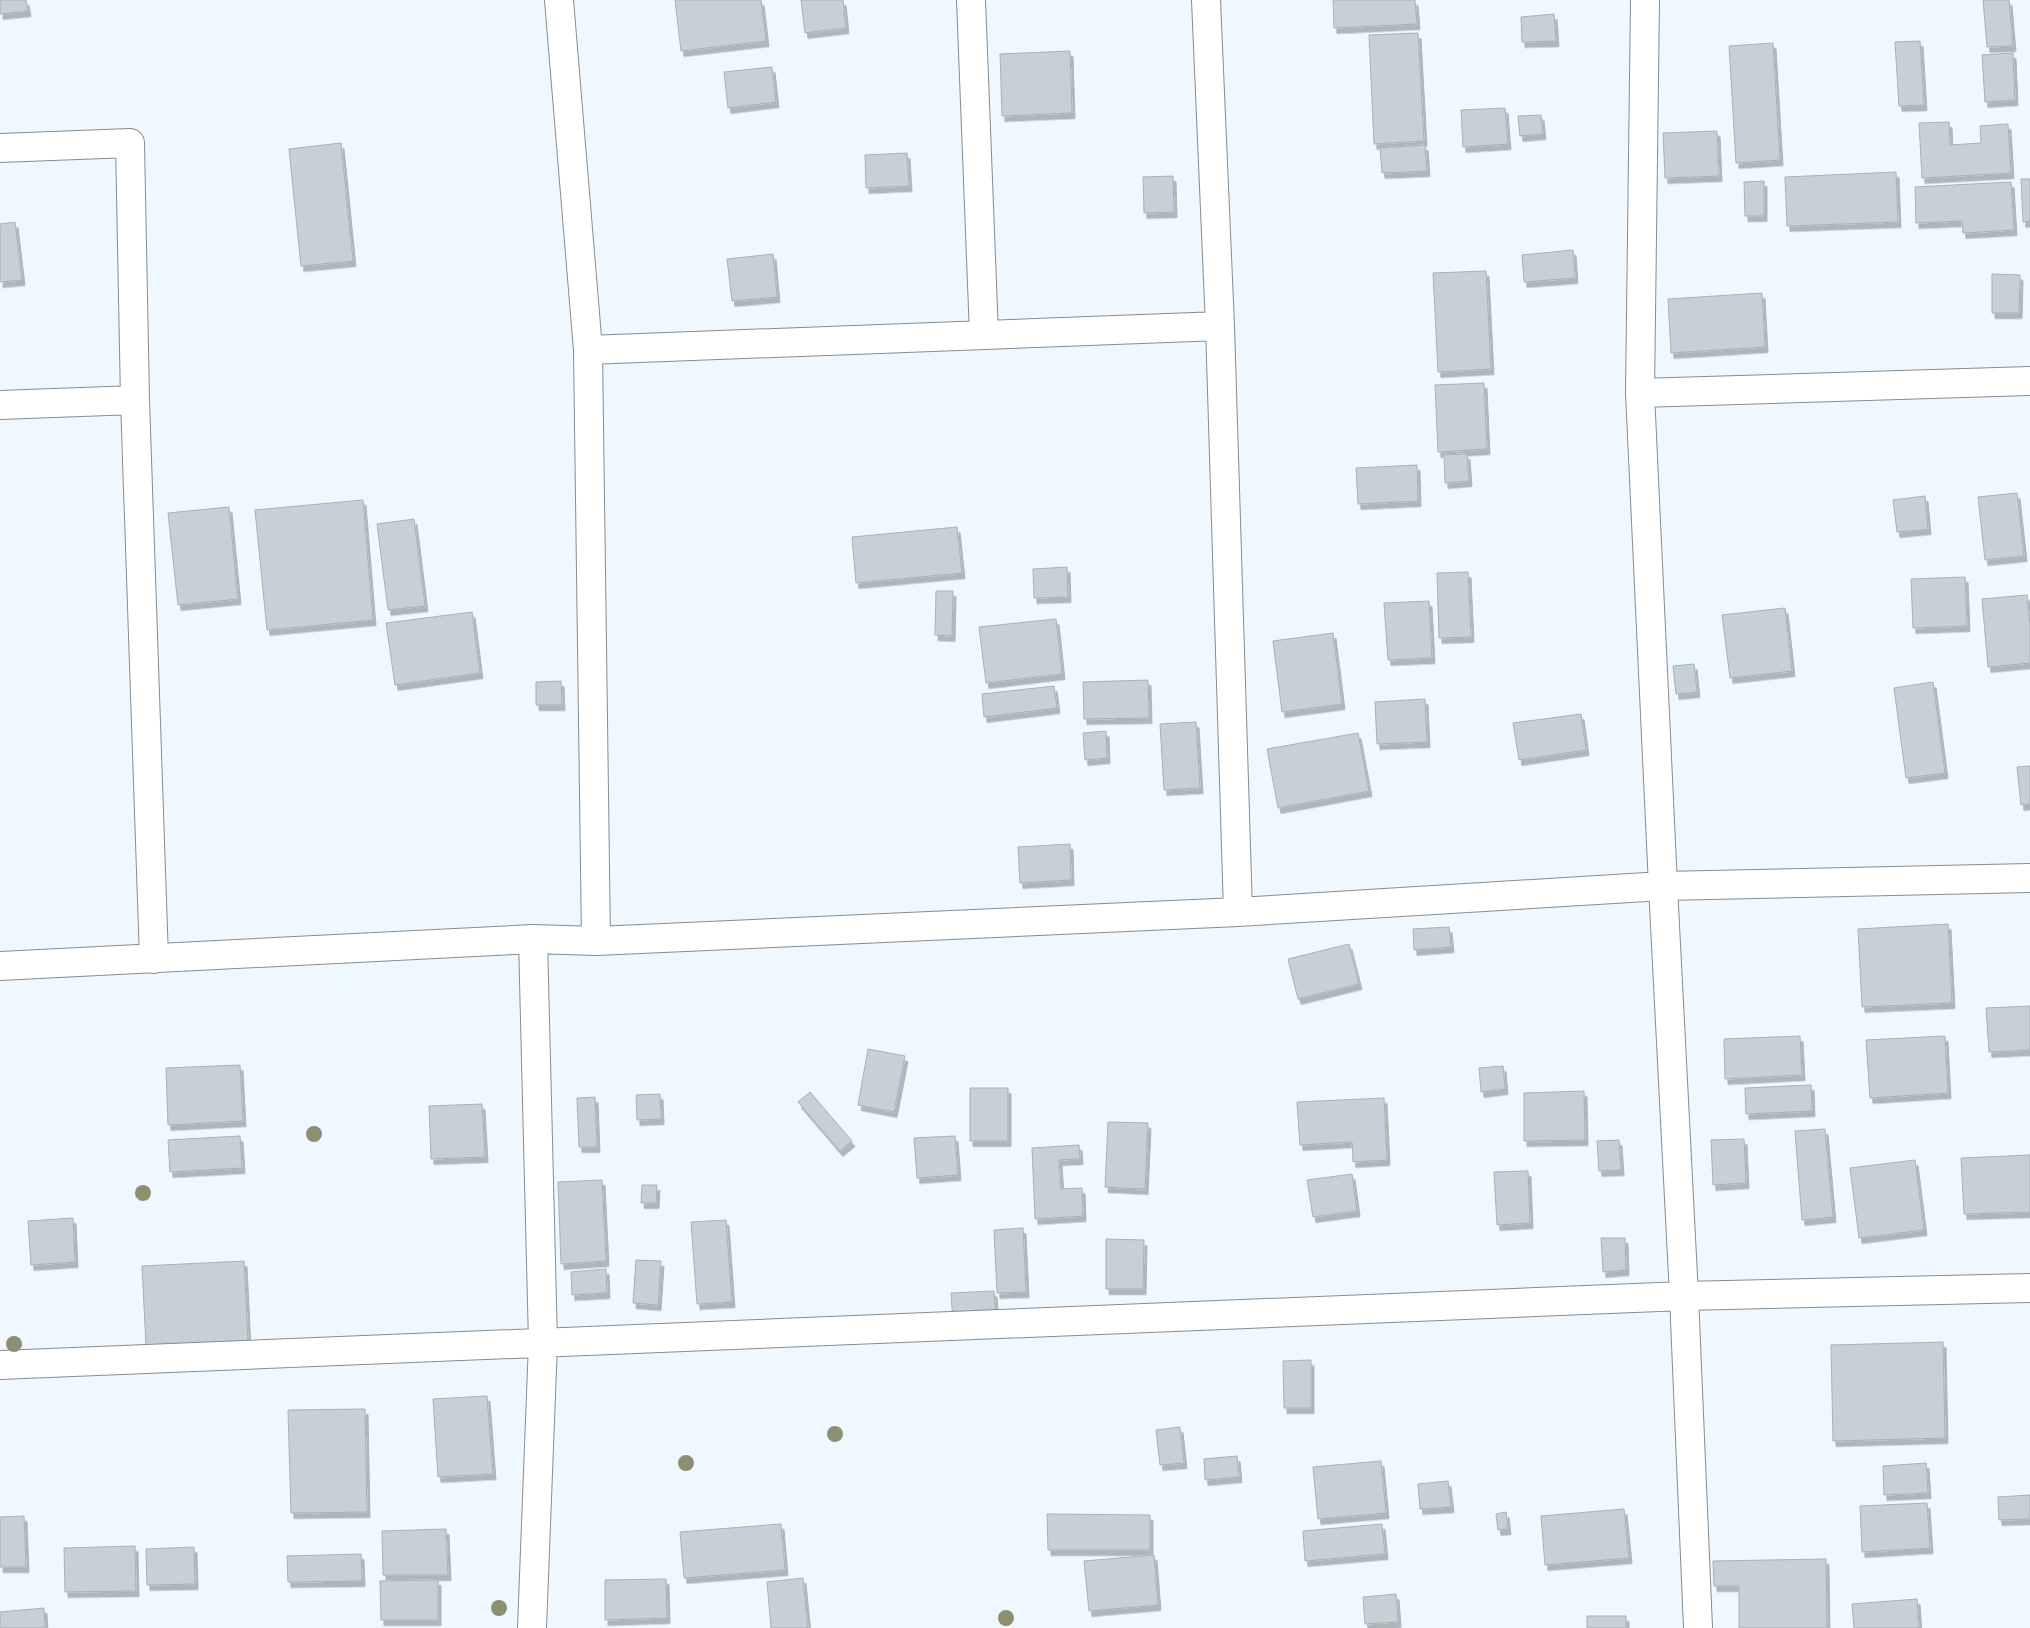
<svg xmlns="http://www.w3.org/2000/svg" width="2030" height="1628" font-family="Barlow,sans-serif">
  <defs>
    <filter id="shadow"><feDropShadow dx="3" dy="5.5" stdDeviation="0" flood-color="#0004"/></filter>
  </defs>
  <rect width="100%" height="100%" fill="#eff8fe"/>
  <path fill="#c7d0d6" stroke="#a8b1b6" filter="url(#shadow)" d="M0 0H26L28 11 0 14Z
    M675 0H761L766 41 681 51Z
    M801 0H843L846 28 805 33Z
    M1333 0H1415L1417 24 1334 28Z
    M1983 0H2009L2013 46 1987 47Z
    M1554 14 1556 41 1522 42 1521 17Z
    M1418 33 1424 141 1374 144 1369 35Z
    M1920 41 1924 105 1899 106 1895 42Z
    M1773 43 1780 160 1736 163 1729 46Z
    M1070 51 1072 113 1002 116 1000 54Z
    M2013 53 2015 100 1985 102 1982 55Z
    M772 67 776 102 728 108 724 72Z
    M1505 108 1508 144 1463 147 1461 110Z
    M1541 115 1543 134 1520 136 1518 116Z
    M1949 122 1950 145 1981 143 1980 126 2008 124 2011 173 1922 178 1919 123Z
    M1717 131 1719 176 1665 178 1663 133Z
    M341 143 353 261 301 266 289 149Z
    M1425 145 1427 171 1382 173 1380 148Z
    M907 153 909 186 866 188 865 155Z
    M1896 172 1898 222 1787 226 1785 177Z
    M1173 176 1174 212 1144 213 1143 177Z
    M2021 179H2030V221L2023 222Z
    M1764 181V216H1745L1744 182Z
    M2011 182 2014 230 1963 233 1962 221 1916 223 1915 187Z
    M15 222 22 280 0 282V224Z
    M1573 250 1575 278 1524 282 1522 255Z
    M773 254 777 297 732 301 727 259Z
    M1486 271 1491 369 1438 372 1433 273Z
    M1992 274 2020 275 2019 313H1992Z
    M1762 293 1765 347 1671 353 1668 299Z
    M1484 383 1487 449 1438 452 1435 385Z
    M1467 454 1469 481 1445 483 1444 455Z
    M1417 465 1418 501 1358 504 1356 468Z
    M2017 493 2024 556 1985 560 1978 497Z
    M1925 496 1928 529 1897 532 1893 500Z
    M363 500 373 620 267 630 255 510Z
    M229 507 238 599 178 605 168 513Z
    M414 519 425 606 388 610 377 524Z
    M957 527 962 573 856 583 852 537Z
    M1067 567 1068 597 1034 598 1033 569Z
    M1468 572 1471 637 1439 638 1437 573Z
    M1965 577 1967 626 1913 628 1911 579Z
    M936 591H953L952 636 935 635Z
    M2027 595 2030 626V663L1988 667 1982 599Z
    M1429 601 1432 658 1388 660 1384 603Z
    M1785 608 1792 671 1730 678 1722 615Z
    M472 612 480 673 395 685 386 623Z
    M1056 619 1062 674 986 683 979 627Z
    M1333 633 1342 704 1282 712 1273 641Z
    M1694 664 1697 692 1676 694 1673 666Z
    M1148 680 1149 718 1084 719 1083 682Z
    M561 681 562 705H536V682Z
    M1933 682 1945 773 1906 778 1894 688Z
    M1054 686 1057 708 984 717 982 694Z
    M1425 699 1427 742 1377 744 1375 702Z
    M1581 714 1586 750 1519 760 1513 723Z
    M1196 722 1200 788 1164 790 1160 724Z
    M1106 731 1107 758 1085 760 1083 733Z
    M1358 733 1369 791 1278 808 1267 749Z
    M2030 766V804L2021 805 2017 767Z
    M1070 844 1071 880 1020 883 1018 847Z
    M1948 924 1952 1003 1862 1007 1858 929Z
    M1449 927 1451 947 1414 950 1413 929Z
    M1349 944 1359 984 1298 999 1288 959Z
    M2030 1006V1050L1989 1052 1986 1008Z
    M1800 1036 1802 1075 1725 1079 1724 1039Z
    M1945 1036 1948 1093 1870 1098 1866 1040Z
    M868 1049 905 1056 894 1112 858 1105Z
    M240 1065 243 1121 168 1125 166 1068Z
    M1503 1066 1505 1089 1481 1092 1479 1068Z
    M1811 1085 1812 1111 1746 1114 1745 1088Z
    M970 1088H1008V1141H970Z
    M1584 1091 1585 1140 1524 1141V1093Z
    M810 1092 852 1141 840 1151 798 1102Z
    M660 1094 661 1119 637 1120 636 1095Z
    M595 1097 597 1147H579L577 1098Z
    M1384 1098 1387 1160 1353 1162 1352 1142 1300 1145 1297 1102Z
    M482 1104 485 1157 431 1159 429 1106Z
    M1108 1122 1148 1123 1145 1189 1105 1187Z
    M1825 1129 1833 1217 1802 1220 1795 1131Z
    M240 1136 242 1168 170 1172 168 1140Z
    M955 1136 958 1175 917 1178 914 1138Z
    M1744 1139 1746 1183 1713 1185 1711 1140Z
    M1619 1140 1621 1170 1599 1171 1597 1141Z
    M1079 1145 1080 1159 1059 1160 1061 1189 1082 1188 1083 1216 1035 1219 1032 1148Z
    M2030 1155V1212L1964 1214 1961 1158Z
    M1915 1160 1924 1230 1859 1238 1850 1168Z
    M1528 1171 1530 1223 1497 1225 1494 1172Z
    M1352 1174 1357 1211 1313 1217 1307 1180Z
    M602 1180 606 1261 561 1264 558 1182Z
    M642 1185H657L656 1203H641Z
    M73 1218 75 1262 31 1265 28 1221Z
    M726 1220 732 1302 697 1304 691 1222Z
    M1023 1228 1026 1292 997 1293 994 1230Z
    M1601 1238H1625L1626 1270 1603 1272Z
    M1106 1239 1144 1240 1143 1289H1106Z
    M636 1260 661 1261 658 1305 633 1303Z
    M244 1261 248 1342 146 1347 142 1266Z
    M606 1269 607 1293 572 1295 571 1272Z
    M994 1291 996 1321 953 1323 951 1293Z
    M1943 1342 1945 1438 1833 1441 1831 1345Z
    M1311 1360V1408H1284L1283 1361Z
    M487 1396 493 1474 438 1477 433 1399Z
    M365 1409 367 1512 291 1513 288 1410Z
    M1180 1427 1184 1463 1160 1465 1156 1430Z
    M1237 1456 1239 1477 1205 1480 1204 1459Z
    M1381 1461 1386 1513 1318 1519 1313 1467Z
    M1926 1463 1928 1493 1884 1495 1883 1466Z
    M1448 1481 1451 1507 1420 1509 1418 1484Z
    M2030 1495V1519L1999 1520 1998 1497Z
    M1927 1503 1930 1548 1862 1552 1860 1506Z
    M1624 1509 1629 1558 1545 1565 1541 1516Z
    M1506 1512 1508 1529 1498 1530 1496 1514Z
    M1047 1514 1150 1515V1550H1048Z
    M24 1516 26 1567H0V1517Z
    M781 1524 785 1570 684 1578 680 1532Z
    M1382 1524 1385 1554 1305 1561 1303 1531Z
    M446 1529 448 1575H383L382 1531Z
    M135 1546 136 1591 65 1592 64 1548Z
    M194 1547 195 1584 147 1585 146 1549Z
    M361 1554 362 1581 288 1582 287 1556Z
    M1154 1555 1158 1605 1089 1611 1084 1561Z
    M1826 1559 1827 1628H1739V1586H1714L1713 1561Z
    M803 1578 808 1628H771L767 1582Z
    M666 1579 667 1618 605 1620V1580Z
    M438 1580V1620H381L380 1581Z
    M1396 1594 1398 1622 1365 1624 1363 1597Z
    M1917 1599 1919 1628H1854L1852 1604Z
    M44 1608 45 1628H0V1612Z
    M1587 1616H1626V1628H1587Z"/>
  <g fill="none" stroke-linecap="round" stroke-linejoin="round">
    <g stroke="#858d93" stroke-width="30">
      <path id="street" d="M559 0 588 350 596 941
        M971 0 984 335
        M1206 0 1220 326 1238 912
        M1645 0 1640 393 1663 886 1684 1296 1698 1628
        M0 148 130 143 135 400 154 959
        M588 350 1220 326
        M1640 393 2030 381
        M0 405 135 400
        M0 966 533 939 596 941 1238 912 1663 886 2030 878
        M0 1365 1684 1296 2030 1288
        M532 1628 543 1343 533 939"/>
    </g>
    <use href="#street" stroke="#fff" stroke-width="28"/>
  </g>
  <g fill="#8d8f72">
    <circle cx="314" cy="1134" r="8"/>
    <circle cx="143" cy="1193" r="8"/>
    <circle cx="14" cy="1344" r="8"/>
    <circle cx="835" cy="1434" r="8"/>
    <circle cx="686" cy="1463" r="8"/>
    <circle cx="499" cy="1608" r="8"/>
    <circle cx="1006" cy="1618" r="8"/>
  </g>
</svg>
